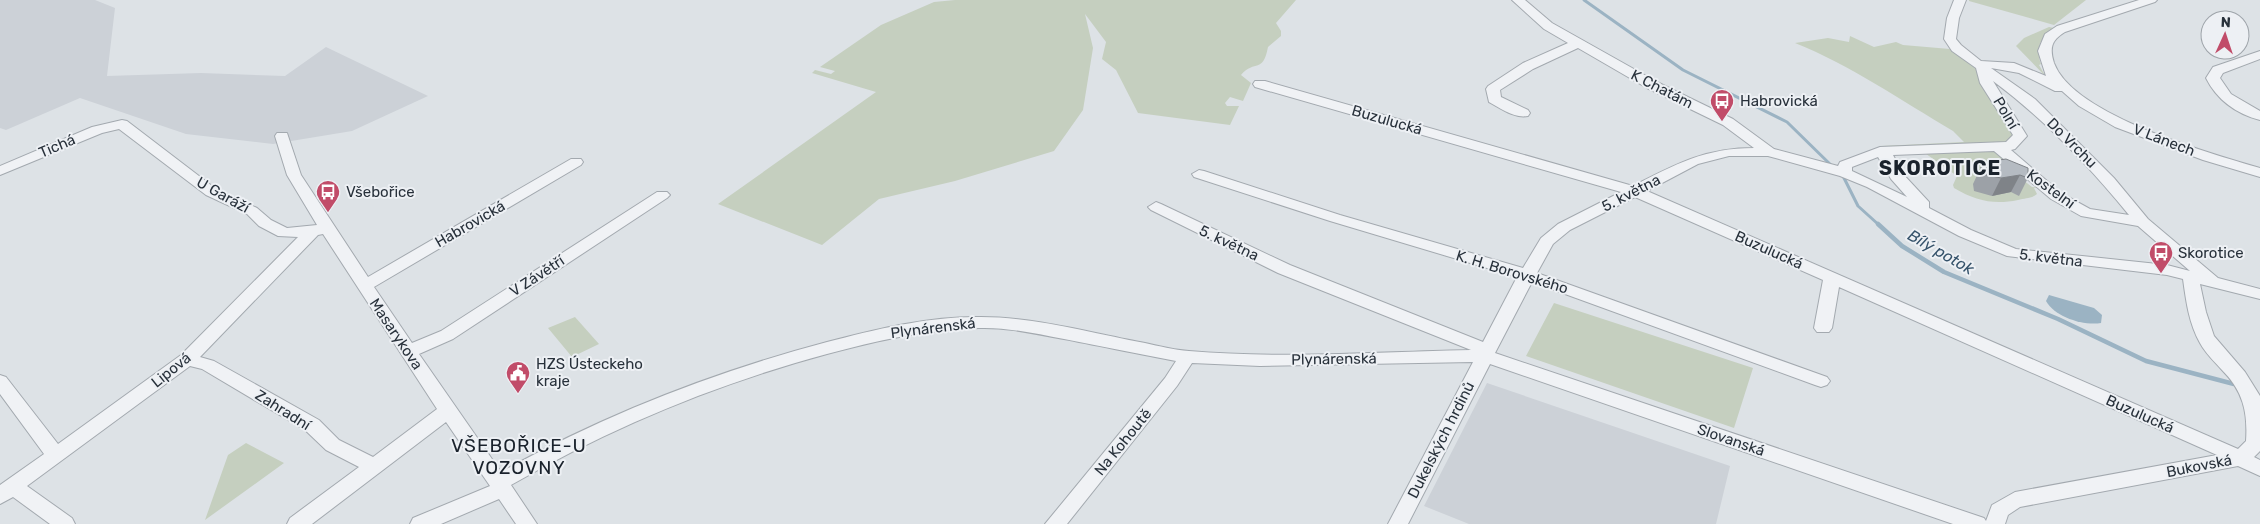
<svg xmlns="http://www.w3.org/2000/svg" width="2260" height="524" font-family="Rubik,sans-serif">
  <rect width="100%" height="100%" fill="#dde2e6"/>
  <path fill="#ccd1d7" d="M0 0H95L115 8 107 76 201 73 285 76 326 47 428 96 352 131 273 144 186 134 80 98 6 130 0 128Z
    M1487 383 1730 466 1716 524H1469L1424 506Z"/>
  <path fill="#c5cfbf" d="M955 0H1296L1276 23 1281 31V36L1268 47C1263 74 1255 59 1241 75L1251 83 1243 101 1230 97 1225 103 1227 106H1239L1230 125 1138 113 1116 70 1102 59 1106 42 1085 14 1093 48 1083 110 1054 151 955 181 879 199 822 245 718 204 876 92 812 73 815 70 831 74 835 71 820 67 881 25 934 2Z
    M2086 0 2054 25 1969 1V0Z
    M2049 27 2054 28C2040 38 2035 48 2041 64L2039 65 2046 77 2016 46 2024 38Z
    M1850 36 1874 47 1896 42 1903 45 1950 49 1976 68 2015 135 2005 145 1889 148 1881 146 1964 142 1953 131C1902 101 1850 65 1795 43L1828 38 1849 42Z
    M1996 148 2023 180 2032 187 2044 188H2034L2037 194C2031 199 2025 198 2018 200 1994 205 1976 201 1954 188L1953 185 1957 176 1922 151Z
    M1554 303 1753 368 1734 428 1526 356Z
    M575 317 599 344 572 357 548 328Z
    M246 443 284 463 205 520 228 455Z"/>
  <path fill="#9bb3c3" d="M2049 295 2094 308 2102 315 2101 323C2083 326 2055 317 2046 301Z"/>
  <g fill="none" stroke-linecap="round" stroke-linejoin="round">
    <path stroke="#9bb3c3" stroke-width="3" d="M1584 0 1683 70 1787 122 1834 168
      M1843 176 1858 206 1879 225"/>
    <path stroke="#9bb3c3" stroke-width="4.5" d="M1878 224 1902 246 1944 272 2058 319 2146 361 2234 384"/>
    <g stroke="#a3a9af" stroke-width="2">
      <path id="minor" d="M1512 0H1525L1552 23 1657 82 1733 119 1774 149 1838 166 1840 162 1880 147 2006 142 2013 135 1980 83 1976 68 1952 51 1944 39 1947 18 1954 0H1966L1959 18 1956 39 1961 45 1981 61 2014 63 2046 76 2038 51 2045 34 2057 26 2139 0H2157L2155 2 2065 32C2052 40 2049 47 2054 63 2073 115 2209 153 2260 168V177L2203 160 2115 127 2079 106 2062 91H2055L2019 73 1991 68 2035 99 2114 178 2148 219 2218 278 2260 289V299L2200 284 2206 312 2214 336 2245 372 2260 396V451L2254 457 2260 460V476L2238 466 2020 507 2008 515 2005 524H1953L1490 364 1408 524H1388L1473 362 1260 366 1192 363 1177 386 1067 524H1045L1165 378 1176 361C1138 354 1101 346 1064 339 1036 334 1008 327 979 328 927 329 876 341 827 354 716 384 610 428 511 485L537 524H516L499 499 441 524H410L413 518 490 486 446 422 312 524H287L290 518 359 467 326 450 305 430 202 369 190 366 27 486 72 518 75 524H50L13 497 0 504V485L44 454 0 394V375L6 377 58 444 181 355 298 237 278 236 259 226 247 214 206 195 119 129 102 133 0 175V166L92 127 122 120 127 121 216 189 257 208 271 220 287 228 317 225 287 175 275 136 277 133H287L301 175 368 277 571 159H581L583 162 581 165 374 287 412 343 441 331 657 192H667L670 195 667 198 453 339 419 354 501 472C604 415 714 372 827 342 877 329 930 316 981 317 1036 317 1091 333 1145 343 1159 346 1174 350 1189 351 1282 359 1378 352 1471 350L1278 273 1151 210 1148 207 1156 202 1161 204 1290 265 1483 342 1517 277 1330 221 1194 177 1192 174 1199 170 1204 171 1340 215 1523 268 1541 238 1558 224 1621 192 1255 87 1253 84 1255 81H1265L1633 186C1676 164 1705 148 1754 148L1723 125 1647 88 1578 48 1533 69 1500 90 1501 97 1528 110 1530 113 1528 116C1515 119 1500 108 1489 102L1486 89 1488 86 1523 63 1568 43 1544 29ZM1993 81C2044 119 2089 166 2129 215L2090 209 2061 193 2011 150 2015 149 2027 136ZM1994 151 2051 199 2081 216 2138 226 2190 271 2167 265 2016 249 1971 230 1929 208V202L1903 174 1893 155ZM1729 156H1768L1840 176 1867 187 1959 236 2007 256 2167 275 2183 279C2186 301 2189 324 2200 343 2206 354 2214 361 2222 370 2243 391 2248 412 2246 441L2238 449 1647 191 1698 164ZM1878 157 1891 179 1907 197 1852 171V167ZM1635 197 1823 280 1814 328 1817 332H1829L1832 328 1839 287 2217 455 2015 492 1992 505 1986 521 1984 518 1495 353 1532 282 1815 385 1821 387 1827 385 1830 381 1827 377 1537 273 1553 244 1570 230ZM323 234 437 409 373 457 339 440 319 420 214 361 200 357 318 235Z
        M2260 51V59L2223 73 2220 78 2231 94 2260 111V120C2237 114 2217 100 2206 78L2213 67Z"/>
    </g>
    <use href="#minor" fill="#f0f2f5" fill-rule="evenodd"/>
  </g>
  <path fill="#9ca1a7" d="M1999 160 2028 178 2019 196 2011 192 1992 196 1974 191 1973 184 1981 167 1997 164Z"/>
  <path fill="#7f8388" d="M2020 175 2011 192 1992 196 2001 178Z"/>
  <path fill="#b5bbc2" stroke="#7f8388" d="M2006 159 2028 168V178L2020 175 2001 178 1982 174 1981 167 1999 164V160Z"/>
  <defs>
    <g id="bus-pin" transform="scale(1.25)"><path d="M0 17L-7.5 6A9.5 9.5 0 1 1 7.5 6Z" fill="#c14c69" stroke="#edf0f4"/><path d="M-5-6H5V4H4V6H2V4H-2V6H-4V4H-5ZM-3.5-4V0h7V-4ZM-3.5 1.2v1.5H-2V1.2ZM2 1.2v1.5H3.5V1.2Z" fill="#fff"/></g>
    <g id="civic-pin" transform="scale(1.25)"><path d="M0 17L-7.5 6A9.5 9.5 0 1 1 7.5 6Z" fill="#c14c69" stroke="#edf0f4"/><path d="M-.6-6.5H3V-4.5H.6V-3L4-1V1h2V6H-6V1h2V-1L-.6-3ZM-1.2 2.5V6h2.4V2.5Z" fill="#fff"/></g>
  </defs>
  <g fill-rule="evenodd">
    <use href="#bus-pin" x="1722" y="101"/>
    <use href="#bus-pin" x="328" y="192"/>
    <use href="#bus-pin" x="2161" y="253"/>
    <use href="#civic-pin" x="518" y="373"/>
  </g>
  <g text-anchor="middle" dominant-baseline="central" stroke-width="4" stroke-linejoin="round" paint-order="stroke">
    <g font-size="15" fill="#28313b" stroke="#edf0f4">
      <text transform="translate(1662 89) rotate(27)">K Chatám</text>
      <text transform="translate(2006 113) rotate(59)">Polní</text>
      <text transform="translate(1387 120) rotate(16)">Buzulucká</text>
      <text transform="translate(2164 140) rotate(21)">V Lánech</text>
      <text transform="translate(2072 143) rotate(45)">Do Vrchu</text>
      <text transform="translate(57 146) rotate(-23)">Tichá</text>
      <text transform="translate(2051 189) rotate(36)">Kostelní</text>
      <text transform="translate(1631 193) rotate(-27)">5. května</text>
      <text transform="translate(223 195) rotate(29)">U Garáží</text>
      <text transform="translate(470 224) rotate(-30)">Habrovická</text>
      <text transform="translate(1229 243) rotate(25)">5. května</text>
      <text transform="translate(1769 250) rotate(24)">Buzulucká</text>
      <text transform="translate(2051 258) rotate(7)">5. května</text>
      <text transform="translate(1512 272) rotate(17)">K. H. Borovského</text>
      <text transform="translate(537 276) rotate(-33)">V Závětří</text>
      <text transform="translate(933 328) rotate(-7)">Plynárenská</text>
      <text transform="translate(396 334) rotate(56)">Masarykova</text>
      <text transform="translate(1334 359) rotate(-1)">Plynárenská</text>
      <text transform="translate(171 370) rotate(-39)">Lipová</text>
      <text transform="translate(283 410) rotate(32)">Zahradní</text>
      <text transform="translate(2140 414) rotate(24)">Buzulucká</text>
      <text transform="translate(1441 440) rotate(-63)">Dukelských hrdinů</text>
      <text transform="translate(1731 440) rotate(19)">Slovanská</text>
      <text transform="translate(1123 442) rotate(-51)">Na Kohoutě</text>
      <text transform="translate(2199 466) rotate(-11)">Bukovská</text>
    </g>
    <g font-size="15" fill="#28313b" stroke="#edf0f4" text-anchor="start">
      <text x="1740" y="101">Habrovická</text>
      <text x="346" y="192">Všebořice</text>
      <text x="2178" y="253">Skorotice</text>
      <text x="536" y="364">HZS Ústeckeho<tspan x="536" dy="17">kraje</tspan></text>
    </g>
    <g font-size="16" font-style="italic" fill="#36536b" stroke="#edf0f4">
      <text transform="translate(1941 252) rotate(30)">Bílý potok</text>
    </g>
    <g font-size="19" letter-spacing="1" fill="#1a222c" stroke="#edf0f4">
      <text x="519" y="445">VŠEBOŘICE-U<tspan x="519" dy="22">VOZOVNY</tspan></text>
    </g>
    <g font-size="20" font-weight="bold" letter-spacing="1" fill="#1a222c" stroke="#edf0f4">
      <text x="1940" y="168">SKOROTICE</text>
    </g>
  </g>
  <g transform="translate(2225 35) rotate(3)"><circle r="24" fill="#edf0f4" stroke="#9ea4aa"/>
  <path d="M0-4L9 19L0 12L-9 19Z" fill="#c14c69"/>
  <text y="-8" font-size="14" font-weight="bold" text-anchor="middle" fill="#28313b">N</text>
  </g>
</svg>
